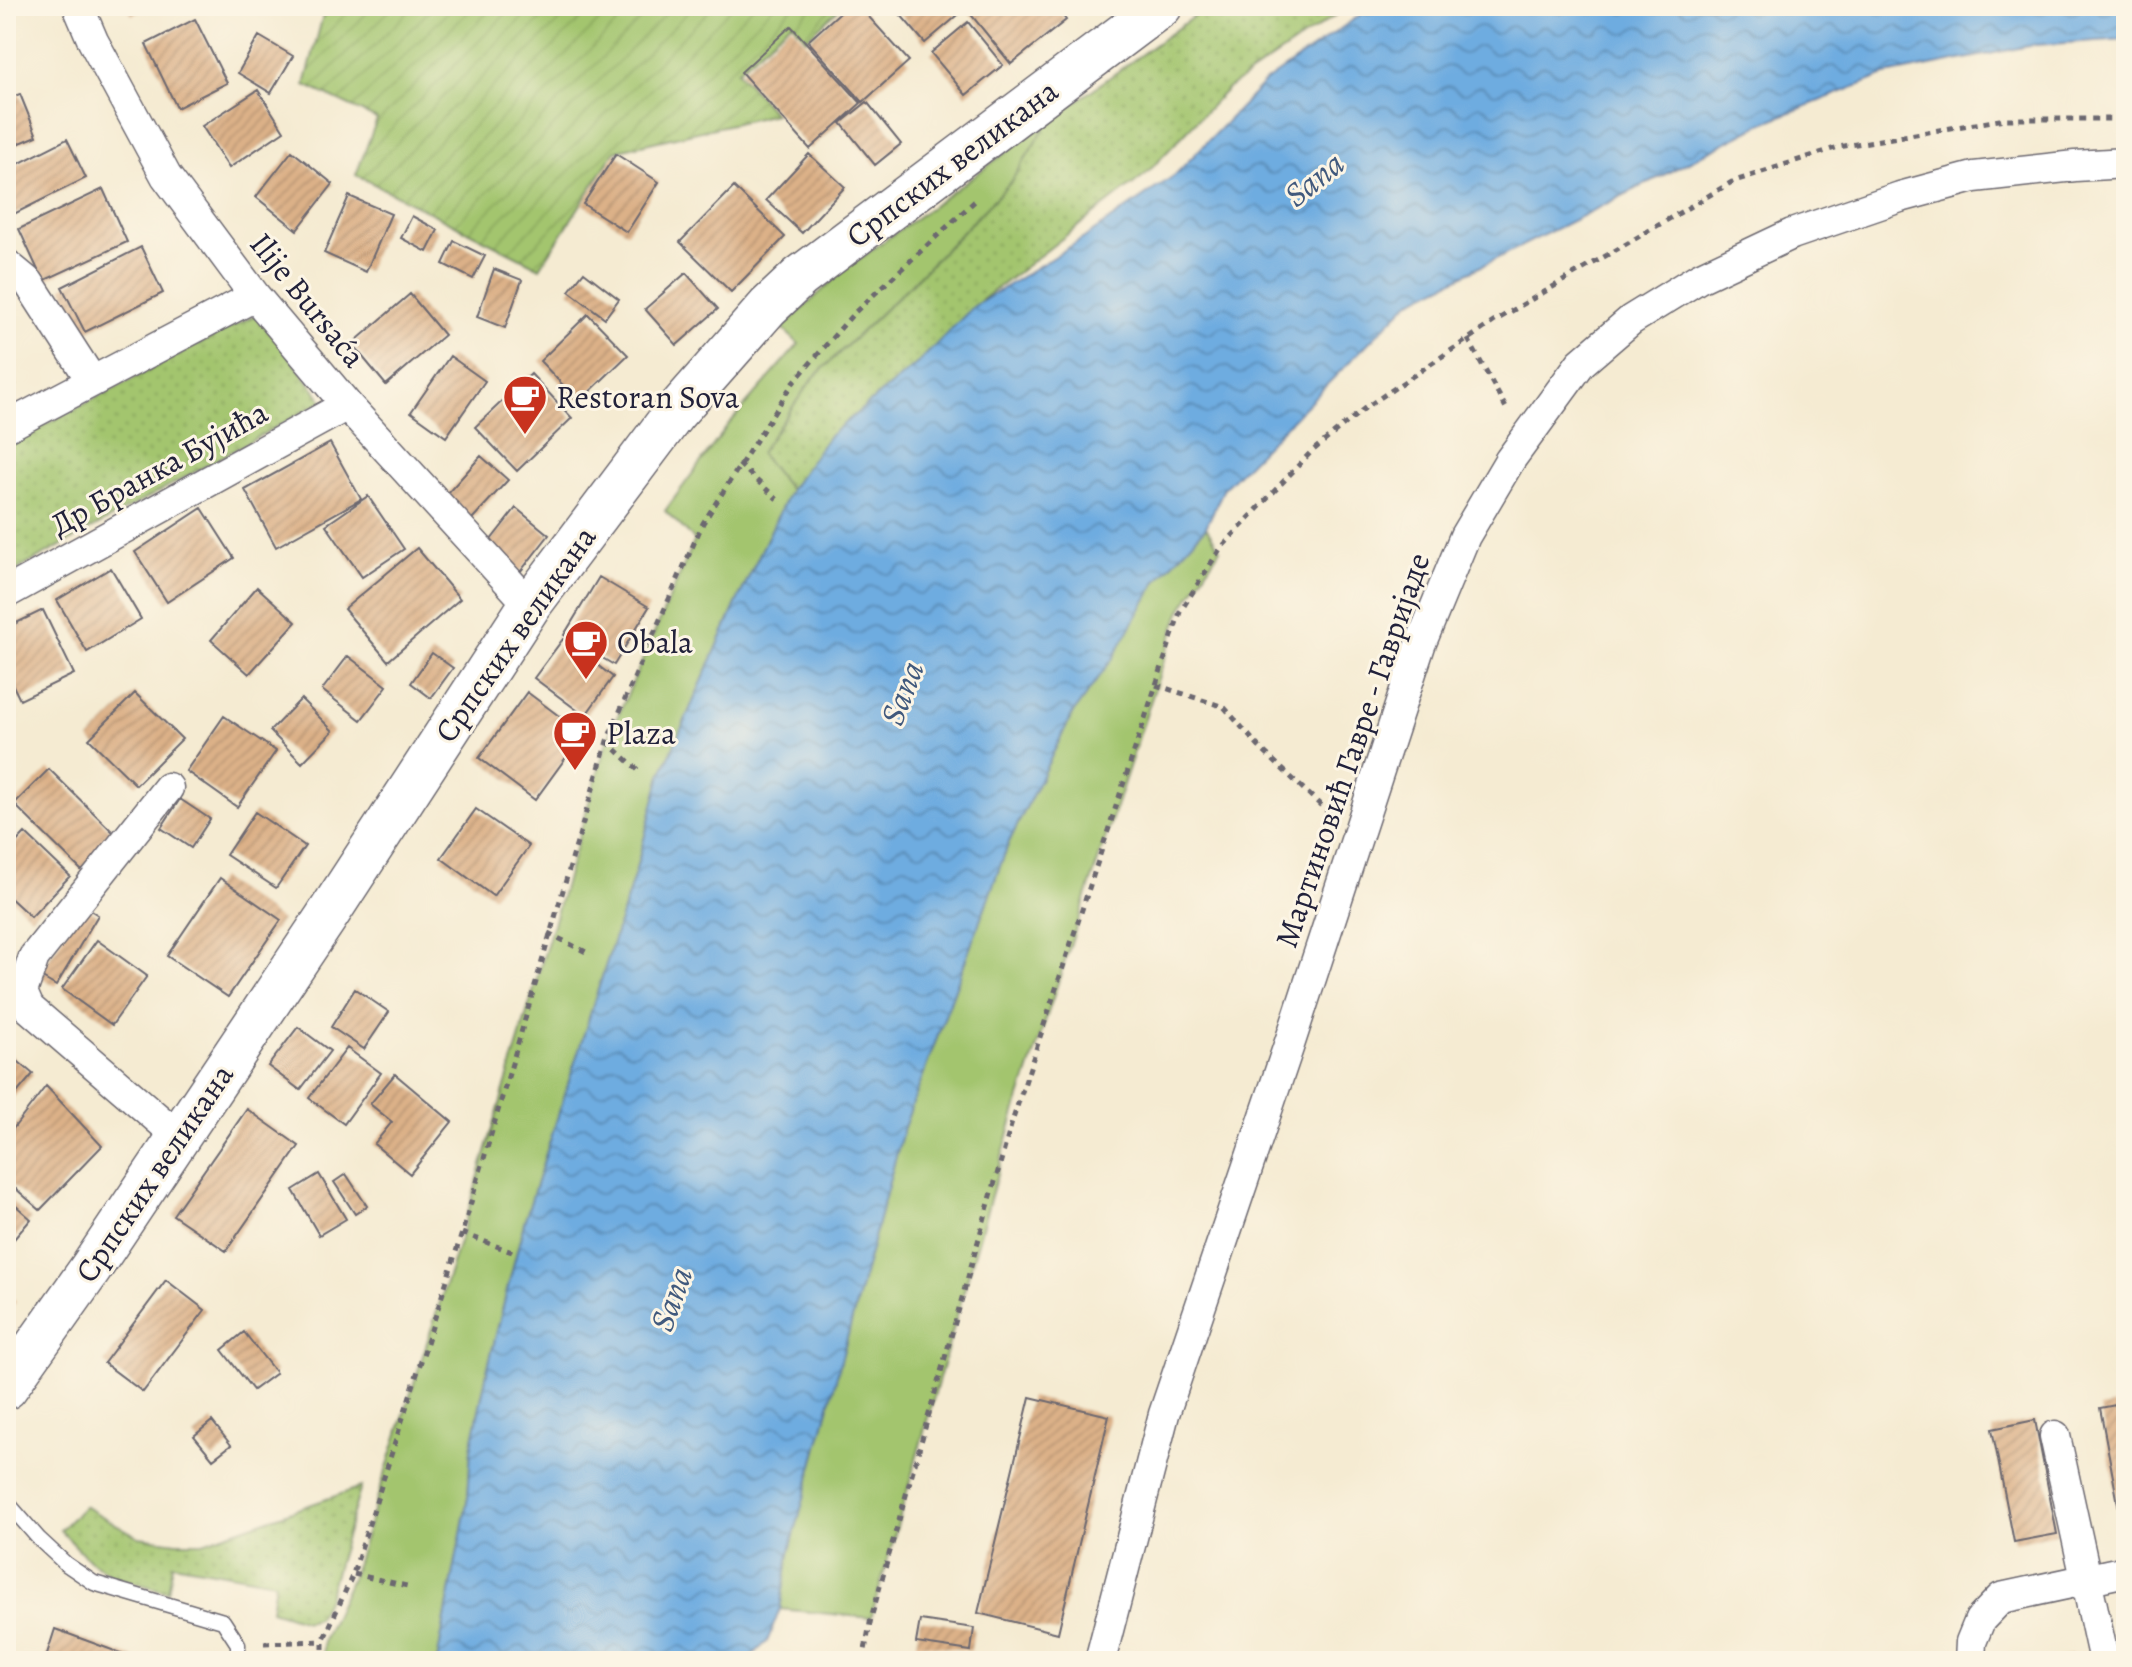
<svg xmlns="http://www.w3.org/2000/svg" width="2132" height="1667" font-family="Alegreya,serif">
  <defs>
    <pattern id="grass-dots" width="8" height="8" patternUnits="userSpaceOnUse" patternTransform="scale(2)"><rect width="8" height="8" fill="#a3c56e"/><path d="M2 2h.1M6 6h.1" fill="none" stroke="#8ca960" stroke-width="1.8" stroke-linecap="round"/></pattern>
    <pattern id="garden-furrows" width="10" height="10" patternUnits="userSpaceOnUse" patternTransform="scale(2)"><rect width="10" height="10" fill="#a3c56e"/><path d="M-1 1l2-2M0 10L10 0M9 11l2-2" fill="none" stroke="#8ca960"/></pattern>
    <pattern id="water-waves" width="16" height="10" patternUnits="userSpaceOnUse" patternTransform="scale(2)"><rect width="16" height="10" fill="#6eace0"/><path d="M0 5q4-4 8 0t8 0" fill="none" stroke="#5a8cb7"/></pattern>
    <pattern id="building-hatch" width="6" height="6" patternUnits="userSpaceOnUse" patternTransform="scale(2)"><rect width="6" height="6" fill="#dcb188"/><path d="M-1 1l2-2M0 6l6-6M5 7l2-2" fill="none" stroke="#bc9876"/></pattern>
  </defs>
  <rect width="100%" height="100%" fill="#fcf5e5"/>
  <filter id="ink" filterUnits="userSpaceOnUse"><feTurbulence type="fractalNoise" baseFrequency=".0125" numOctaves="2"/><feDisplacementMap in="SourceGraphic" scale="16" xChannelSelector="R" yChannelSelector="G"/><feConvolveMatrix kernelMatrix="1 2 1 2 8 2 1 2 1" color-interpolation-filters="sRGB"/></filter>
  <filter id="wash" filterUnits="userSpaceOnUse"><feTurbulence type="fractalNoise" baseFrequency=".006" numOctaves="4" result="noise"/><feDisplacementMap in="SourceGraphic" scale="32" xChannelSelector="R" yChannelSelector="G"/><feGaussianBlur stdDeviation="1.8" result="paint"/><feColorMatrix in="noise" values="0 0 0 0 0 0 0 0 0 0 0 0 0 0 0 0 0 1.4 0 .05"/><feComposite in="paint" operator="in"/></filter>
  <g filter="url(#wash)">
    <rect width="100%" height="100%" fill="#f5ebd2"/>
    <path fill="url(#grass-dots)" stroke="#627454" stroke-width="2" d="M1208 6H1349L1226 90 1146 174 973 307 919 362 828 437 790 490 759 453 813 378 910 285 1010 183 1048 122Z
      M257 314 323 401 6 576V445Z
      M361 1487 328 1597 317 1618 306 1621 271 1610 275 1582 173 1564 168 1592 113 1576 89 1560 60 1530 84 1506 139 1537 177 1542H203Z"/>
    <path fill="#a3c56e" stroke="#627454" stroke-width="2" d="M1048 122 1010 183 910 285 813 378 760 453 790 490 736 604 661 775 635 873 524 1223 488 1367 471 1449 468 1497 437 1661H323V1641L353 1574 462 1233 607 741 695 540 665 511 729 424 799 344 782 328 843 271Z
      M1206 527 1220 549 1180 612 1012 1122 871 1618 780 1609 789 1554 903 1130 1009 842 1073 713 1113 657 1157 581Z"/>
    <path fill="url(#garden-furrows)" stroke="#627454" stroke-width="2" d="M319 6H842L806 39 792 22 737 71 775 114 615 151 540 268 356 175 377 119 305 85 324 11Z"/>
    <path fill="url(#water-waves)" stroke="#48678e" stroke-width="2" d="M1373 6H2126V39L2034 45 1885 75 1763 123 1648 183 1409 302 1224 488 1206 527 1157 581 1113 658 1073 713 1009 842 903 1130 789 1554 780 1609 767 1642 746 1661H437L468 1497 471 1449 488 1367 524 1223 635 873 661 775 736 604 790 490 828 437 919 362 973 307 1084 238 1175 175 1266 81Z"/>
    <g id="blocks">
      <path fill="url(#building-hatch)" d="M127 6H149L132 15Z
        M847 6H859L909 61 863 102 808 41Z
        M893 6H948L957 16 925 43Z
        M964 6H1055L1066 20 1011 64Z
        M195 19 227 83 177 108 146 44Z
        M968 22 1003 65 966 95 931 53Z
        M791 26 861 103 810 149 741 72Z
        M259 36 293 56 271 93 238 73Z
        M258 90 284 131 229 168 202 126Z
        M20 94 37 136 6 149V99Z
        M867 102 901 144 875 165 841 123Z
        M67 139 86 178 14 214 6 198V170Z
        M292 151 333 184 297 230 256 197Z
        M616 154 659 182 627 232 583 204Z
        M809 154 845 187 802 233 766 200Z
        M734 187 785 237 731 292 680 242Z
        M103 189 127 242 43 281 19 229Z
        M349 196 391 214 366 272 324 253Z
        M412 216 438 230 427 252 401 238Z
        M454 241 485 256 473 279 443 264Z
        M141 247 163 293 85 332 62 287Z
        M494 269 522 280 505 328 477 317Z
        M584 272 619 299 605 318 569 291Z
        M686 273 718 309 677 345 645 309Z
        M410 294 444 335 386 385 352 344Z
        M588 314 628 355 579 402 540 361Z
        M450 356 485 381 446 437 411 412Z
        M6 363 16 384 6 389Z
        M531 374 572 418 517 471 475 427Z
        M330 443 361 499 276 547 245 490Z
        M481 456 508 480 472 519 446 495Z
        M368 496 404 549 362 577 326 525Z
        M202 508 234 558 167 602 135 552Z
        M516 508 549 535 520 572 487 545Z
        M417 548 460 599 388 661 344 609Z
        M111 568 141 619 87 652 57 600Z
        M599 577 649 607 614 665 564 635Z
        M257 587 296 622 249 674 211 640Z
        M43 610 74 674 20 700 6 671V628Z
        M563 639 613 677 585 716 534 678Z
        M432 653 453 668 431 698 411 683Z
        M348 656 387 686 361 720 322 690Z
        M527 692 583 734 535 800 479 758Z
        M135 693 182 739 136 785 89 739Z
        M301 699 333 731 302 763 270 731Z
        M224 716 276 751 237 807 186 771Z
        M49 769 117 836 82 871 14 804Z
        M180 799 210 819 191 848 161 828Z
        M476 809 529 846 493 896 441 858Z
        M255 812 305 846 276 888 226 855Z
        M25 833 70 876 31 917 6 894V853Z
        M220 878 281 920 228 997 167 956Z
        M82 905 98 915 56 986 39 976Z
        M97 940 147 976 112 1025 62 989Z
        M355 989 389 1012 364 1049 331 1027Z
        M298 1027 330 1051 300 1090 268 1066Z
        M347 1048 381 1073 344 1124 309 1098Z
        M6 1051 33 1074 6 1106Z
        M395 1074 452 1122 410 1174 374 1144 392 1122 370 1104Z
        M46 1086 102 1146 40 1210 6 1180V1138Z
        M247 1109 299 1146 226 1251 173 1215Z
        M319 1174 346 1219 319 1235 293 1190Z
        M346 1174 367 1206 355 1214 334 1182Z
        M6 1197 31 1219 14 1239 6 1232Z
        M166 1280 205 1310 143 1392 104 1363Z
        M6 1291 16 1302 6 1311Z
        M244 1332 276 1373 253 1390 222 1350Z
        M1030 1397 1109 1416 1058 1633 978 1613Z
        M2126 1403V1507L2119 1509 2100 1408Z
        M2035 1420 2057 1534 2014 1542 1992 1429Z
        M212 1421 231 1445 213 1459 194 1436Z
        M920 1620 974 1628 971 1651 916 1643Z
        M55 1629 142 1661H42L46 1657Z
        M2071 1655 2072 1661H2052V1660Z"/>
    </g>
  </g>
  <g filter="url(#ink)">
    <use href="#blocks" fill-opacity="0" stroke="#6c6870" stroke-width="2"/>
    <g fill="none" stroke-linecap="round" stroke-linejoin="round">
      <g stroke="#6c6870" stroke-width="17">
        <path id="service" d="M6 1501 39 1539 66 1564 94 1583 223 1621 238 1644V1661"/>
      </g>
      <g stroke="#6c6870" stroke-width="33">
        <path id="minor" d="M78 6 93 41 166 176 255 296 347 405 530 605
          M6 264 29 283 92 381
          M6 427 255 296
          M6 593 347 405
          M168 788 34 957 22 992 29 1008 179 1137
          M2055 1436 2104 1661
          M1100 1661 1164 1414 1290 1042 1420 645 1465 536 1510 460 1581 363 1631 320 1699 278 1792 234 1900 197 1974 177 2075 166 2126 163
          M1970 1661 1971 1642 1980 1620 2001 1598 2126 1571"/>
      </g>
      <g stroke="#6c6870" stroke-width="45">
        <path id="secondary" d="M6 1388 91 1268 325 919 530 605 673 415 768 307 800 277 1161 6"/>
      </g>
      <path stroke="#6c6870" stroke-width="5" stroke-dasharray="6 6" stroke-linecap="butt" d="M1468 339 1506 408
        M739 464 777 499
        M1156 685 1224 707 1259 747 1331 815
        M607 741 639 771
        M548 933 588 953
        M462 1233 512 1252
        M354 1574 407 1586
        M264 1643 323 1641
        M323 1661V1641L353 1574 462 1233 607 741 645 653 703 523 793 383 853 314 977 199
        M863 1661 871 1618 1012 1122 1180 612 1220 549 1311 452 1365 408 1498 319 1732 182 1838 147 2005 119H2126"/>
      <use href="#service" stroke="#fff" stroke-width="14"/>
      <use href="#minor" stroke="#fff" stroke-width="30"/>
      <use href="#secondary" stroke="#fff" stroke-width="42"/>
    </g>
  </g>
  <defs>
    <g id="cafe-pin" transform="scale(2.3)"><path d="M0 17L-7.5 6A9.5 9.5 0 1 1 7.5 6Z" fill="#c8321e" stroke="#fcf5e5"/><path d="M-5.5-4.5H6V0H3Q3 3.5 0 3.5H-2.5Q-5.5 3.5-5.5 0ZM3-3.2v2h1.7v-2ZM-6 4.5H4V6H-6Z" fill="#fff"/></g>
  </defs>
  <g fill-rule="evenodd">
    <use href="#cafe-pin" x="525" y="397"/>
    <use href="#cafe-pin" x="586" y="642"/>
    <use href="#cafe-pin" x="575" y="733"/>
  </g>
  <g text-anchor="middle" dominant-baseline="central" stroke-width="6" stroke-linejoin="round" paint-order="stroke">
    <g font-size="32" fill="#22223b" stroke="#fcf5e5">
      <text transform="translate(952 163) rotate(-37)">Српских великана</text>
      <text transform="translate(308 300) rotate(51)">Ilije Bursaća</text>
      <text transform="translate(159 468) rotate(-29)">Др Бранка Бујића</text>
      <text transform="translate(515 634) rotate(-55)">Српских великана</text>
      <text transform="translate(1352 750) rotate(-71)">Мартиновић Гавре - Гавријаде</text>
      <text transform="translate(154 1173) rotate(-56)">Српских великана</text>
    </g>
    <g font-size="32" fill="#22223b" stroke="#fcf5e5" text-anchor="start">
      <text x="556" y="397">Restoran Sova</text>
      <text x="617" y="642">Obala</text>
      <text x="606" y="733">Plaza</text>
    </g>
    <g font-size="34" font-style="italic" fill="#40597d" stroke="#fcf5e5">
      <text transform="translate(1314 179) rotate(-39)">Sana</text>
      <text transform="translate(902 693) rotate(-69)">Sana</text>
      <text transform="translate(671 1299) rotate(-70)">Sana</text>
    </g>
  </g>
  <rect width="2132" height="1667" fill="none" stroke="#fcf5e5" stroke-width="32"/>
</svg>
